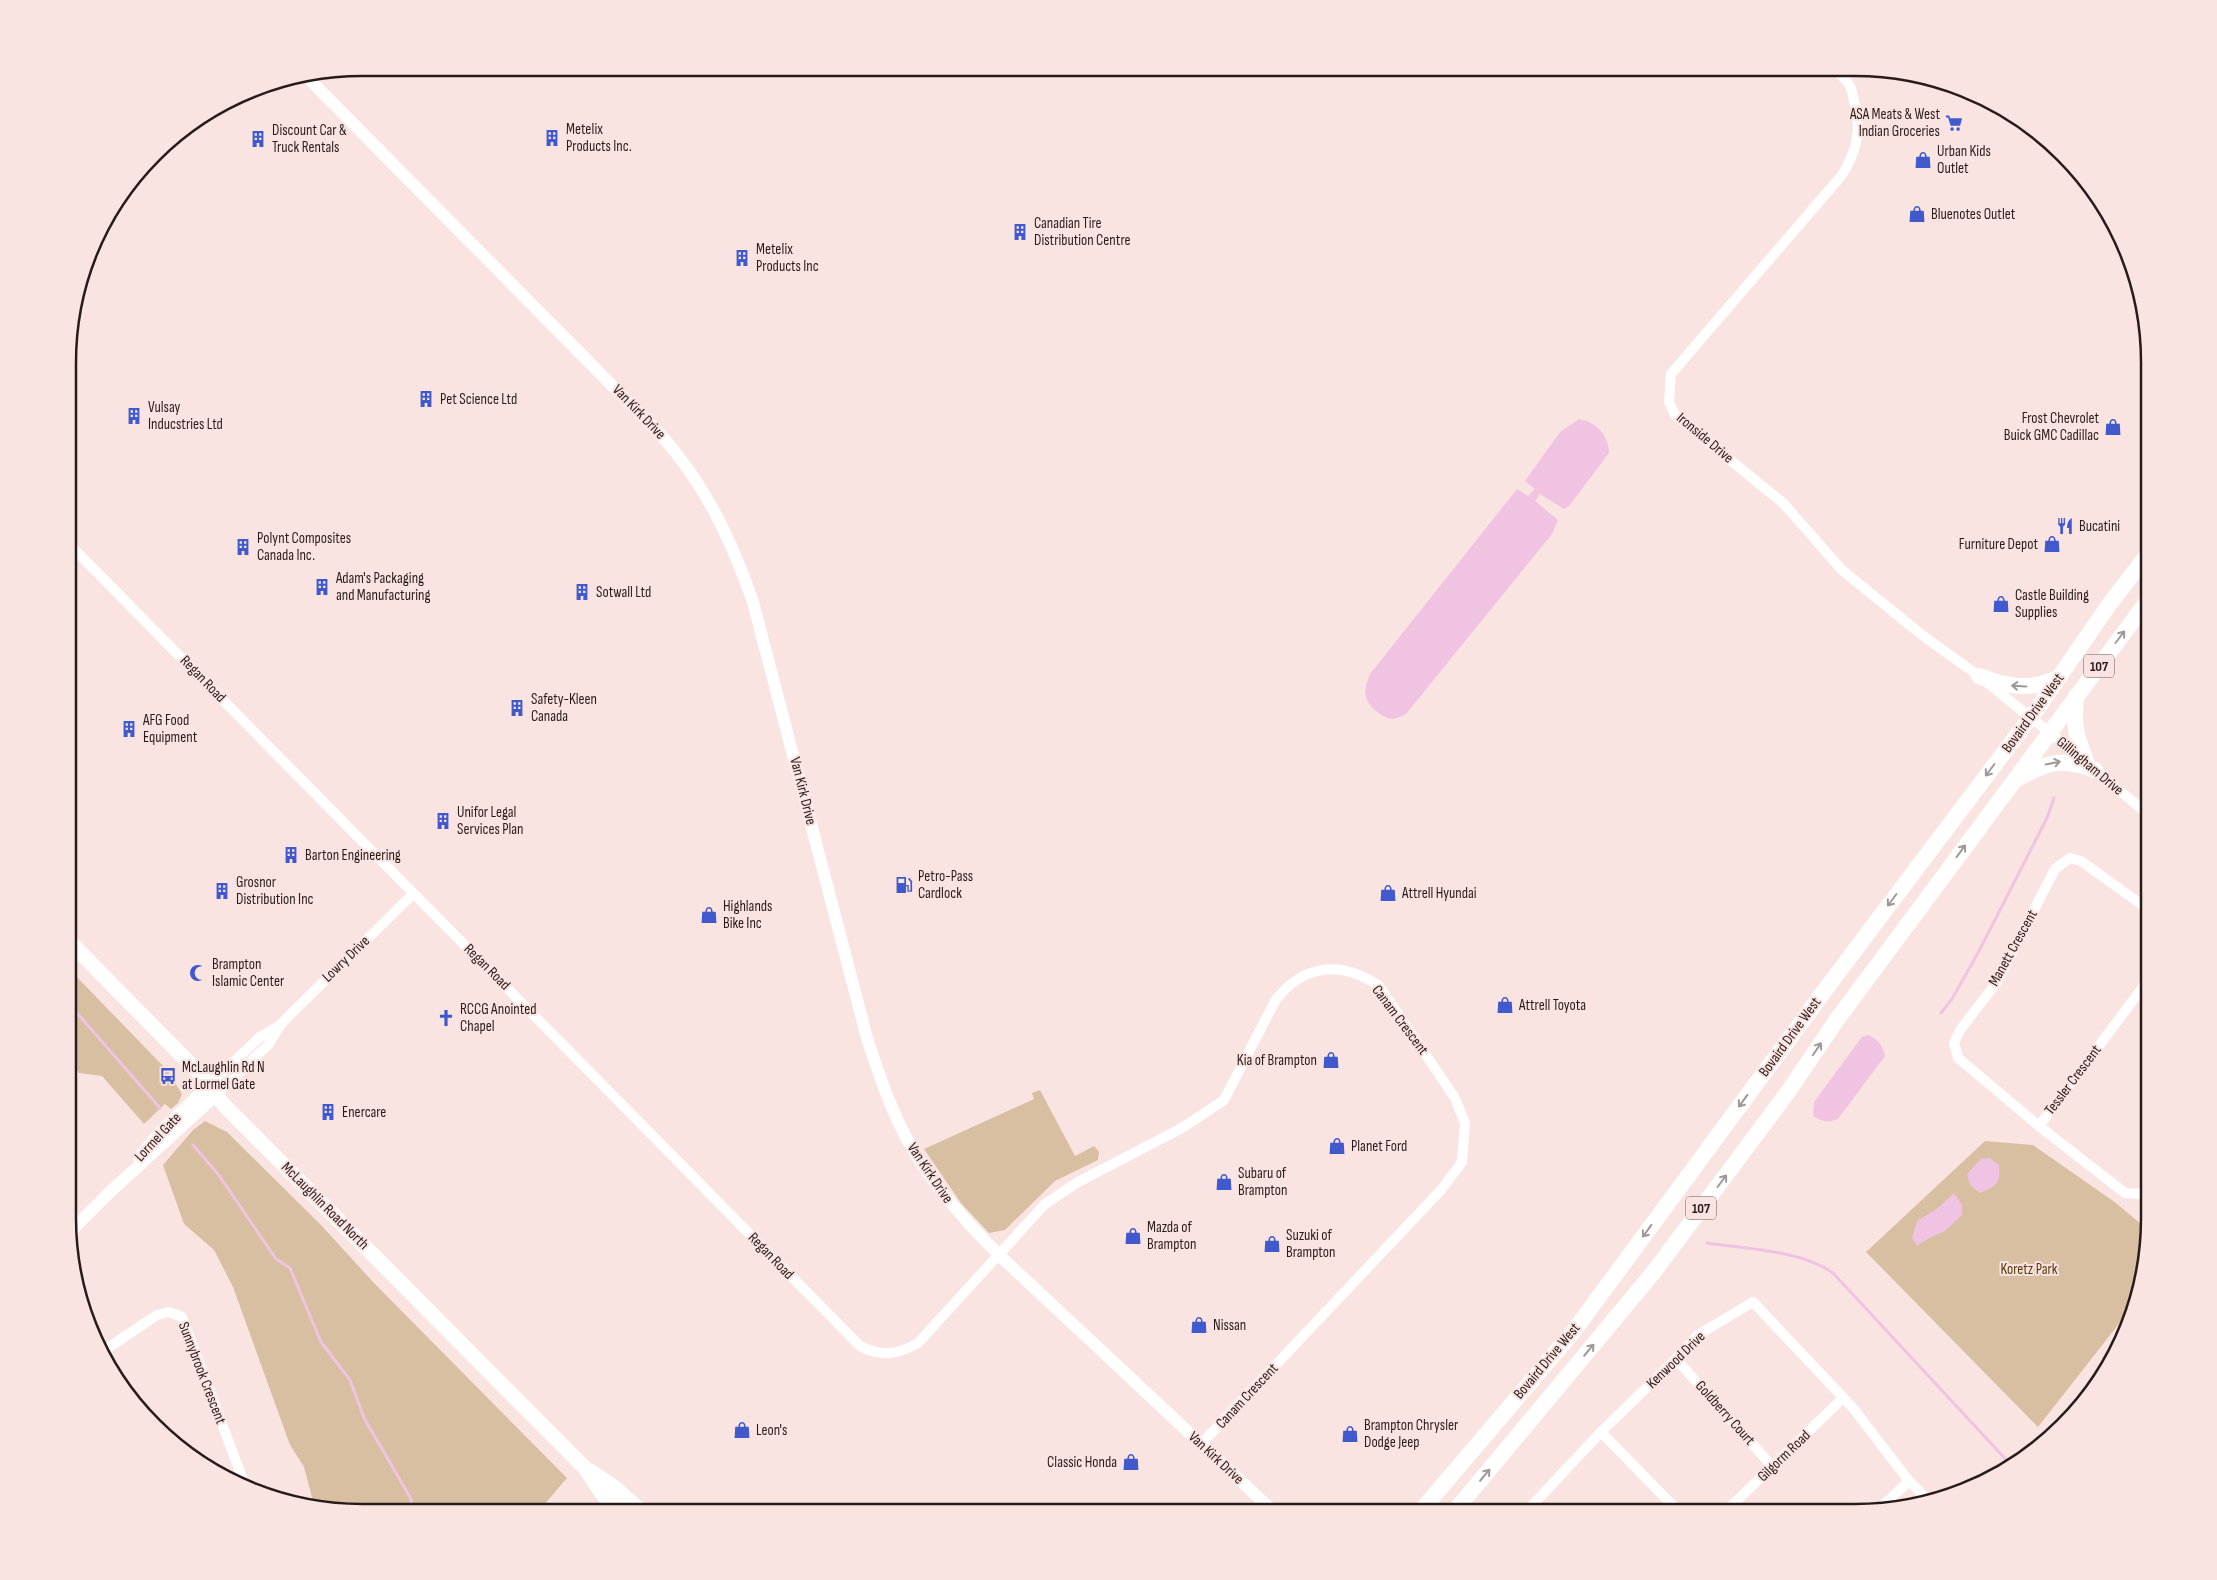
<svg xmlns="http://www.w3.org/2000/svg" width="2217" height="1580" font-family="'Sofia Sans Condensed',sans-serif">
  <rect width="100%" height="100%" fill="#fae4e2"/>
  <path fill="#d9bfa2" d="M70 970 168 1071 182 1094 178 1103 171 1109 165 1104 144 1124 102 1076 79 1073 70 1058Z
    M1040 1090 1075 1156 1094 1146 1099 1152 1098 1160 1055 1181 1005 1230 989 1233 961 1203 924 1149 1034 1099 1032 1093Z
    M205 1121 227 1132 321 1225 374 1283 567 1478 538 1512H343L314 1505 304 1467 290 1445 233 1287 214 1250 184 1224 163 1165 193 1130Z
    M1985 1141 2033 1145 2116 1203 2149 1231 2136 1302 2038 1427 1866 1252Z"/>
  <path fill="#efc3e1" d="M1579 419C1597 422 1609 436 1609 453L1569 506 1564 509 1540 494 1535 501 1558 520 1552 534 1406 714C1401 717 1394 720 1388 718 1380 716 1368 705 1366 697 1364 689 1367 681 1370 674L1517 489 1528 496 1535 489 1525 481 1560 432Z
    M1868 1035C1879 1040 1882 1044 1885 1056L1838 1119C1828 1123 1822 1122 1813 1116L1814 1102 1862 1037Z
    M1990 1158 1999 1165C2001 1184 1996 1186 1980 1193L1970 1185 1967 1174 1981 1159Z
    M1954 1193 1962 1205V1215L1945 1231 1929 1238 1917 1246 1912 1238 1917 1221 1938 1208Z"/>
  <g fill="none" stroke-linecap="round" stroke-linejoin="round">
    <path stroke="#efc3e1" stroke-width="3" d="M70 1005 160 1108
      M1941 1013 1952 999 1979 951 2047 818 2054 798
      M193 1145 218 1174 276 1259 290 1268 321 1342 350 1380 364 1418 410 1497 414 1512
      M1707 1243C1746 1249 1801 1250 1833 1273L2011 1465"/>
    <path stroke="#fff" stroke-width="10" d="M1834 68C1839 73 1846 79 1850 86 1852 90 1853 96 1854 101 1862 128 1857 151 1842 175L1671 374 1669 402 1675 415 1783 503 1842 570 1922 635 1979 676 2061 742 2149 815
      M70 545 860 1346C881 1357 897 1355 918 1343L1045 1204 1078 1182 1182 1128 1224 1100 1275 1001C1303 964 1341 960 1379 986L1455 1098 1465 1123 1462 1162 1441 1190 1201 1444
      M2149 973 2143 987 2039 1126 2125 1193 2139 1194 2149 1188
      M209 1085 260 1037 280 1025
      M216 1095 268 1045 281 1024 296 1009 413 894
      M2039 1126 1958 1058 1954 1043 1960 1030 1997 982 2055 869 2070 858 2081 861 2149 910
      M102 1352 157 1315 169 1312 182 1317 246 1488
      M1676 1359 1773 1467
      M1601 1432 1679 1512
      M1879 1509 1909 1481 1931 1503
      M1526 1512 1601 1432 1676 1359 1698 1335 1753 1302 1853 1408 1909 1481
      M1725 1512 1843 1398"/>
    <path stroke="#fff" stroke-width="12" d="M308 78 660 434C705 484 731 539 753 602L867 1038C881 1081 896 1126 922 1164 944 1198 971 1227 999 1255L1274 1512
      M139 1157 160 1132 209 1085
      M70 1232 110 1192 216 1095"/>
    <path stroke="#fff" stroke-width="15" d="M70 942 199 1073 224 1105 585 1468 603 1495 620 1512
      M590 1471 614 1487 642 1512"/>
    <path stroke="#fff" stroke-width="16" d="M1979 676C2006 687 2032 691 2059 677
      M2076 696C2073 727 2076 735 2087 764
      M2017 779C2047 762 2062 757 2095 770
      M1420 1512 1573 1332 1834 978 2039 706 2111 602 2149 553
      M1454 1512 1653 1273 1788 1092 1836 1021 2149 599"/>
  </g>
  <defs><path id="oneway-shaft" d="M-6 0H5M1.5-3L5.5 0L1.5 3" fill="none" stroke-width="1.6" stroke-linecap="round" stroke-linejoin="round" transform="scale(1.25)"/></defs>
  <g stroke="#9e9998">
    <use href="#oneway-shaft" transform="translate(2120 637) rotate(-53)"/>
    <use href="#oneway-shaft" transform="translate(2019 686) rotate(-177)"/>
    <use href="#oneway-shaft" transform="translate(2053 763) rotate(-11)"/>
    <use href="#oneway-shaft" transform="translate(1990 770) rotate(127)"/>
    <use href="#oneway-shaft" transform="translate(1961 851) rotate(-54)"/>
    <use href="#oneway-shaft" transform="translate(1892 900) rotate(127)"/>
    <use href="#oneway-shaft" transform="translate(1817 1049) rotate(-56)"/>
    <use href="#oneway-shaft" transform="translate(1743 1101) rotate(126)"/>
    <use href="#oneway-shaft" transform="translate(1722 1181) rotate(-53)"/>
    <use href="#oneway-shaft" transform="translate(1647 1231) rotate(126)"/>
    <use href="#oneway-shaft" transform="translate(1589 1350) rotate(-50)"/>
    <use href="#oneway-shaft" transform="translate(1485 1475) rotate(-50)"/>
  </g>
  <defs>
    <g id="supermarket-bare" transform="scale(1.35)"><path d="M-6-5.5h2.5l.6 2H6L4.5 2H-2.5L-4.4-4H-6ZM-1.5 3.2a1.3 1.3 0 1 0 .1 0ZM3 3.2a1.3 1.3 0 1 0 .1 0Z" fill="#4059cc" stroke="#fae4e2" stroke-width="2.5" paint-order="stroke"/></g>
    <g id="building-bare" transform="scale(1.35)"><path d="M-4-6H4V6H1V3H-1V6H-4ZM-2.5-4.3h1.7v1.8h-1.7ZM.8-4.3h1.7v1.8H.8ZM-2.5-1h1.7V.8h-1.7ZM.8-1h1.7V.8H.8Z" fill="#4059cc" stroke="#fae4e2" stroke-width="2.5" paint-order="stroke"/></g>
    <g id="shop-bare" transform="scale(1.35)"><path d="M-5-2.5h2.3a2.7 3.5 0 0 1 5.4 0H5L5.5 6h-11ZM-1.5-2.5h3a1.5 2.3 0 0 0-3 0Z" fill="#4059cc" stroke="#fae4e2" stroke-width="2.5" paint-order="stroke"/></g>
    <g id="restaurant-bare" transform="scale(1.35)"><path d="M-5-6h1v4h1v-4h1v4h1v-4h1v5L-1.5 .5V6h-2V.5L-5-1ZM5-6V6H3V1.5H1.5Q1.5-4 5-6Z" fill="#4059cc" stroke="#fae4e2" stroke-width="2.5" paint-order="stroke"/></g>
    <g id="fuel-bare" transform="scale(1.35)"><path d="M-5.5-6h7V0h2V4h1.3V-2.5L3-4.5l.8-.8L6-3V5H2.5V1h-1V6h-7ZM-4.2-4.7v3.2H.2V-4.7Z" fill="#4059cc" stroke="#fae4e2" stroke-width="2.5" paint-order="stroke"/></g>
    <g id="mosque-bare" transform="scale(1.35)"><path d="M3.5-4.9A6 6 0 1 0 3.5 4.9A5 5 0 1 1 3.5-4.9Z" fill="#4059cc" stroke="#fae4e2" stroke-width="2.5" paint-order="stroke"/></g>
    <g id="church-bare" transform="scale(1.35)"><path d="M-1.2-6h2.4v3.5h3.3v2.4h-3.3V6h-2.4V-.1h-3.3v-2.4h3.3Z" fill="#4059cc" stroke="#fae4e2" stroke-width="2.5" paint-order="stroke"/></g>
    <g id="bus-bare" transform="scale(1.35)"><path d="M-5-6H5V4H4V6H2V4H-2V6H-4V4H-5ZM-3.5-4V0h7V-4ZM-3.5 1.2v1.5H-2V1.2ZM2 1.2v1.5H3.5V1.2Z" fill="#4059cc" stroke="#fae4e2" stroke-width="2.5" paint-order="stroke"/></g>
  </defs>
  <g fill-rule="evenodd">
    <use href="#supermarket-bare" x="1954" y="123"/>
    <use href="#building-bare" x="552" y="138"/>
    <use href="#building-bare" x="258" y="139"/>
    <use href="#shop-bare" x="1923" y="160"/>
    <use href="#shop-bare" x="1917" y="214"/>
    <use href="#building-bare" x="1020" y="232"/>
    <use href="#building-bare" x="742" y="258"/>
    <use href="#building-bare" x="426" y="399"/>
    <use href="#building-bare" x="134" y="416"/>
    <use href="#shop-bare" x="2113" y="427"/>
    <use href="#restaurant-bare" x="2065" y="526"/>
    <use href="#shop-bare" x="2052" y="544"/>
    <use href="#building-bare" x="243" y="547"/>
    <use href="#building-bare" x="322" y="587"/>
    <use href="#building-bare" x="582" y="592"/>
    <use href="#shop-bare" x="2001" y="604"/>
    <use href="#building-bare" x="517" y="708"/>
    <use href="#building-bare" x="129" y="729"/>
    <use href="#building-bare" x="443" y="821"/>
    <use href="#building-bare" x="291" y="855"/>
    <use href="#fuel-bare" x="904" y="885"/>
    <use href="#building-bare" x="222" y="891"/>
    <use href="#shop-bare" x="1388" y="893"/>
    <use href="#shop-bare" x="709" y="915"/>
    <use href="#mosque-bare" x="198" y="973"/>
    <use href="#shop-bare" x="1505" y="1005"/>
    <use href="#church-bare" x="446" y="1018"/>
    <use href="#shop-bare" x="1331" y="1060"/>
    <use href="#bus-bare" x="168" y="1076"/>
    <use href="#building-bare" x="328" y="1112"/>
    <use href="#shop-bare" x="1337" y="1146"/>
    <use href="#shop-bare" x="1224" y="1182"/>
    <use href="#shop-bare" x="1133" y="1236"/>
    <use href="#shop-bare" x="1272" y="1244"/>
    <use href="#shop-bare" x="1199" y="1325"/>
    <use href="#shop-bare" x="742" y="1430"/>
    <use href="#shop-bare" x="1350" y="1434"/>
    <use href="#shop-bare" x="1131" y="1462"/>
  </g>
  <g text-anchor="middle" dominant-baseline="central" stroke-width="4" stroke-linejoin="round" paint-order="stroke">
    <g fill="#fae4e2" stroke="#675857" stroke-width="1">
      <rect x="2084" y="654.5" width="30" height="23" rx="4"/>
      <rect x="1686" y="1196.5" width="30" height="23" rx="4"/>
    </g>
    <g font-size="14" font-weight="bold" fill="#281c1b">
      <text x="2099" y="666">107</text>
      <text x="1701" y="1208">107</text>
    </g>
    <g font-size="15" fill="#281c1b" stroke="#fae4e2" text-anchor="start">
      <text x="1940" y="114" text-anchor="end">ASA Meats &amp; West<tspan x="1940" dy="17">Indian Groceries</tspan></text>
      <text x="566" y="129">Metelix<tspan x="566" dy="17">Products Inc.</tspan></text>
      <text x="272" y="130">Discount Car &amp;<tspan x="272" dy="17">Truck Rentals</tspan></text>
      <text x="1937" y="151">Urban Kids<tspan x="1937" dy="17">Outlet</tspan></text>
      <text x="1931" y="214">Bluenotes Outlet</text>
      <text x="1034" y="223">Canadian Tire<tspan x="1034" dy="17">Distribution Centre</tspan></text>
      <text x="756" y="249">Metelix<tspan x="756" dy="17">Products Inc</tspan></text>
      <text x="440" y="399">Pet Science Ltd</text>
      <text x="148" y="407">Vulsay<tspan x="148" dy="17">Inducstries Ltd</tspan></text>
      <text x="2099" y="418" text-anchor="end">Frost Chevrolet<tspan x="2099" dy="17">Buick GMC Cadillac</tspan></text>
      <text x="2079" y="526">Bucatini</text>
      <text x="257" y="538">Polynt Composites<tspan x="257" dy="17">Canada Inc.</tspan></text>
      <text x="2038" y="544" text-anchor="end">Furniture Depot</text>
      <text x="336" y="578">Adam's Packaging<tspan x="336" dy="17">and Manufacturing</tspan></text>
      <text x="596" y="592">Sotwall Ltd</text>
      <text x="2015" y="595">Castle Building<tspan x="2015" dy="17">Supplies</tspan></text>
      <text x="531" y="699">Safety-Kleen<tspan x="531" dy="17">Canada</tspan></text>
      <text x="143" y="720">AFG Food<tspan x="143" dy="17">Equipment</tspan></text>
      <text x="457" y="812">Unifor Legal<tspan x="457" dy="17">Services Plan</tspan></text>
      <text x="305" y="855">Barton Engineering</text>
      <text x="918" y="876">Petro-Pass<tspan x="918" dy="17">Cardlock</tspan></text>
      <text x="236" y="882">Grosnor<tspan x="236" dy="17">Distribution Inc</tspan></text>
      <text x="1402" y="893">Attrell Hyundai</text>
      <text x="723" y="906">Highlands<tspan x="723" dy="17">Bike Inc</tspan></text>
      <text x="212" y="964">Brampton<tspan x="212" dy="17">Islamic Center</tspan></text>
      <text x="1519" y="1005">Attrell Toyota</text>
      <text x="460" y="1009">RCCG Anointed<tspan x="460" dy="17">Chapel</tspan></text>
      <text x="1317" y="1060" text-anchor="end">Kia of Brampton</text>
      <text x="182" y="1067">McLaughlin Rd N<tspan x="182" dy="17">at Lormel Gate</tspan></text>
      <text x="342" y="1112">Enercare</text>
      <text x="1351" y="1146">Planet Ford</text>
      <text x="1238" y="1173">Subaru of<tspan x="1238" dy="17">Brampton</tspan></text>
      <text x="1147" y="1227">Mazda of<tspan x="1147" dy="17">Brampton</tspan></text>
      <text x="1286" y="1235">Suzuki of<tspan x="1286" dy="17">Brampton</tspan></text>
      <text x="1213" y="1325">Nissan</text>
      <text x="1364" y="1425">Brampton Chrysler<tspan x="1364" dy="17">Dodge Jeep</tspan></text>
      <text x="756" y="1430">Leon's</text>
      <text x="1117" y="1462" text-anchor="end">Classic Honda</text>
    </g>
    <g font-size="15" fill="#281c1b" stroke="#fae4e2">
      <text transform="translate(639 412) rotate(46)">Van Kirk Drive</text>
      <text transform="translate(1705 438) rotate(40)">Ironside Drive</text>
      <text transform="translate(203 679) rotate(46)">Regan Road</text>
      <text transform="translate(2033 713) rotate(-54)">Bovaird Drive West</text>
      <text transform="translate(2090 766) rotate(40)">Gillingham Drive</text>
      <text transform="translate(803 791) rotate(76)">Van Kirk Drive</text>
      <text transform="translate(2013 948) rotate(-61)">Manett Crescent</text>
      <text transform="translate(346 959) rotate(-44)">Lowry Drive</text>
      <text transform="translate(487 967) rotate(45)">Regan Road</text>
      <text transform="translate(1400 1020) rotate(53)">Canam Crescent</text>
      <text transform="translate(1790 1037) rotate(-54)">Bovaird Drive West</text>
      <text transform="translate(2073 1080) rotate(-53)">Tessler Crescent</text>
      <text transform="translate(158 1137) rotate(-47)">Lormel Gate</text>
      <text transform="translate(930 1173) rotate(56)">Van Kirk Drive</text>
      <text transform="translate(325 1206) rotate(45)">McLaughlin Road North</text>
      <text transform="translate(771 1256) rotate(46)">Regan Road</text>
      <text transform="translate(1676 1360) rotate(-44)">Kenwood Drive</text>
      <text transform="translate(1547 1361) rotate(-50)">Bovaird Drive West</text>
      <text transform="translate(202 1373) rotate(69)">Sunnybrook Crescent</text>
      <text transform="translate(1247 1396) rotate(-47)">Canam Crescent</text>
      <text transform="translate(1725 1413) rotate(48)">Goldberry Court</text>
      <text transform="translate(1784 1456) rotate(-44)">Gilgorm Road</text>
      <text transform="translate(1216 1458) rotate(43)">Van Kirk Drive</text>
    </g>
    <g font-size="15" fill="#573707" stroke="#fae4e2">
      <text x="2029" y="1269">Koretz Park</text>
    </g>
  </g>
  <path d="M0 0H2217V1580H0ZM362 76H1855A286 286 0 0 1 2141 362V1218A286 286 0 0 1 1855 1504H362A286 286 0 0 1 76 1218V362A286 286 0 0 1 362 76Z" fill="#fae4e2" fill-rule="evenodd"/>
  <path fill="none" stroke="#281c1b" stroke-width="2.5" d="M362 76H1855A286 286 0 0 1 2141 362V1218A286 286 0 0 1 1855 1504H362A286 286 0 0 1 76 1218V362A286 286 0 0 1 362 76Z"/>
</svg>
